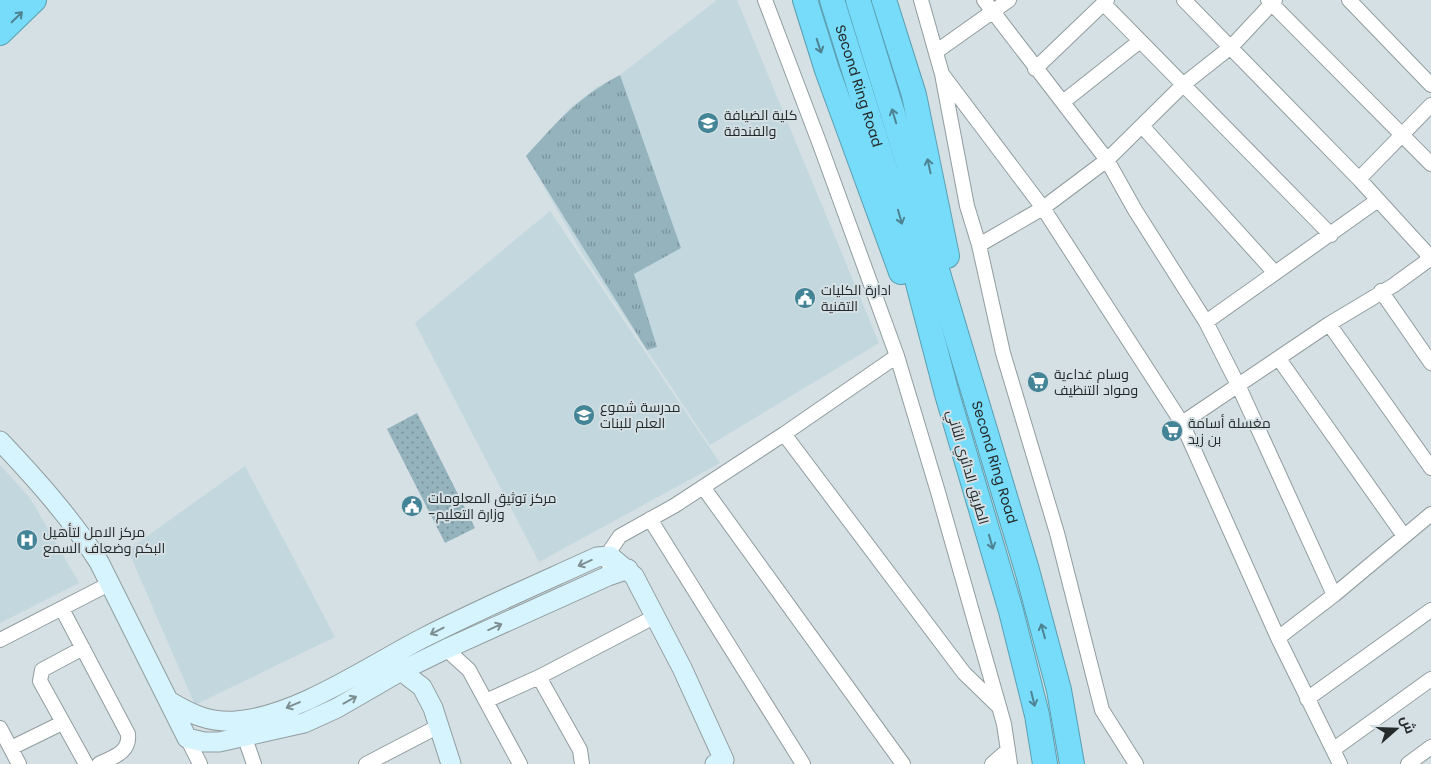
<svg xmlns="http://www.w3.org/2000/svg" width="1431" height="764" font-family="Poppins,Cairo,sans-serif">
  <defs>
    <pattern id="grass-tufts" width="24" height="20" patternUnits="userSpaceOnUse" patternTransform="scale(1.25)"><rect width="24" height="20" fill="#94b3bd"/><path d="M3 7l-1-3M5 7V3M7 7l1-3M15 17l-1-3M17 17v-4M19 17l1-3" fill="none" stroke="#79929a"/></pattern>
    <pattern id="park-dots" width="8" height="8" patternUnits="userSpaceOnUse" patternTransform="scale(1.25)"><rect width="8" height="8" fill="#94b3bd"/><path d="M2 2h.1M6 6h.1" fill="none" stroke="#79929a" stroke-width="1.8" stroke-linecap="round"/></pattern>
  </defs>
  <rect width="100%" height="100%" fill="#d5e0e4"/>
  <path fill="#c3d7de" d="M717 0H737L879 343 710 445 582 253 526 156 570 108 597 87 620 75Z
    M550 211 720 463 539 562 415 323Z
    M0 465 30 498 79 583 0 623Z
    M245 466 335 637 195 705 128 550Z"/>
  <path fill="url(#grass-tufts)" d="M620 75 681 248 634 274 657 347 647 350 526 156C558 121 577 98 620 75Z"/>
  <path fill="url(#park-dots)" d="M417 413 475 528 445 543 387 429Z"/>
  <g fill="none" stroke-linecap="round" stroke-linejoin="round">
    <g stroke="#919c9f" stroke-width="16">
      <path id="street" d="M765 0 819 142 897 356 938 492 1004 724 1010 764
        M921 0 942 74 967 206 979 245
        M984 0 1107 160 1135 210 1206 322 1239 387 1334 595
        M1268 0 1431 164
        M1349 0 1431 85
        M1104 4 1331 235
        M937 51 1009 0
        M1035 69 1107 0
        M942 74 1043 208 1182 423 1278 638 1340 764
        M1063 102 1140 41
        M1142 126 1275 273
        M1359 179 1431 105
        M1381 291 1431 363
        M1206 322 1378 200
        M1329 324 1431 468
        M1279 359 1404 536
        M1182 423 1329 324 1394 285 1431 258 1359 179 1184 0
        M784 434 964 673 998 706
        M703 487 903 764
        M650 519 803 764
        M609 565 611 549 620 536 674 506 784 434 897 356
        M62 609 128 734C130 753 113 757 99 764
        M1278 638 1334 595 1431 514
        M0 640 109 584
        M83 648 42 670 40 681 86 764
        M446 649 469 670 520 764
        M539 677 580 750 582 764
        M1307 699 1431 610
        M486 701 539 677 656 616
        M0 728 19 764
        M249 729 247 744 254 764
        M187 738 200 764
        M11 748 62 723
        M1334 749 1431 679
        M366 764 439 726
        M992 764 1008 750
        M1136 764 1102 710 1057 533 1003 353 979 245 1043 208 1107 160 1184 84 1232 46 1275 0
        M1408 764 1431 747"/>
    </g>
    <g stroke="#919c9f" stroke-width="21">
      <path id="secondary" d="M0 441C36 479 71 518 99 562L187 738 204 742H219L304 723 337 708 401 671 446 649 608 576 628 569
        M401 671 422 687 433 708 451 764
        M169 701C191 714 209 723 236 721 298 716 370 665 425 637 482 608 540 583 597 557L610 556 634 576 682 668 724 760 715 764"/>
    </g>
    <g stroke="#5a9eb1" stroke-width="26">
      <g id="highway">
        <path d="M805 0 827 70 901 272"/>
        <path id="s1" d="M832 0 904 230 947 394 1011 611 1037 715 1045 764"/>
        <path id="s2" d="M858 0 908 163 922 220 1027 570 1059 690 1072 764"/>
        <path d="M884 0 914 95 947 256"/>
        <path d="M0 6 6 0"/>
        <path d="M0 33 34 0"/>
      </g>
    </g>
    <use href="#street" stroke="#fff" stroke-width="14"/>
    <use href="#secondary" stroke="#d6f4fd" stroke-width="19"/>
    <use href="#highway" stroke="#76dcf9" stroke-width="24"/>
  </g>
  <defs><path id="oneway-shaft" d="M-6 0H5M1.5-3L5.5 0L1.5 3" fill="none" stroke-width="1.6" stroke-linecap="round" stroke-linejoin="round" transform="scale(1.25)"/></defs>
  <g stroke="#4e8392">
    <use href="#oneway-shaft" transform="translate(17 17) rotate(-44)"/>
    <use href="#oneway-shaft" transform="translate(819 46) rotate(72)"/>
    <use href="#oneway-shaft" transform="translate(894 116) rotate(-107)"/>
    <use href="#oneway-shaft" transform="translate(929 166) rotate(-102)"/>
    <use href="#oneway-shaft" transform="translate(900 217) rotate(74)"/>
    <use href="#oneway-shaft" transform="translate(991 542) rotate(74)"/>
    <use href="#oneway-shaft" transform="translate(1043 631) rotate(-105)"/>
    <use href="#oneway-shaft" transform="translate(1033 699) rotate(76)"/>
  </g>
  <g stroke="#7e8f94">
    <use href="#oneway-shaft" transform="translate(585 563) rotate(156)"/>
    <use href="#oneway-shaft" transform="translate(495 627) rotate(-24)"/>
    <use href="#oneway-shaft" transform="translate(437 631) rotate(153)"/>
    <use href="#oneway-shaft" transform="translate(350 700) rotate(-29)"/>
    <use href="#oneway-shaft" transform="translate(293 705) rotate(157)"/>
  </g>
  <defs>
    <g id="university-disc" transform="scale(1.125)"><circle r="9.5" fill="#438497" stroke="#d5e0e4"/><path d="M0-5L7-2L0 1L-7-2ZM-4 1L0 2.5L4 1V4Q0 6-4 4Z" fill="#fff"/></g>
    <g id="civic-disc" transform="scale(1.125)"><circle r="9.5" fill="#438497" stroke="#d5e0e4"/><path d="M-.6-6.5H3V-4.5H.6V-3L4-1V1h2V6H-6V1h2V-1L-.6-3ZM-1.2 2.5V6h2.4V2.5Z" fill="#fff"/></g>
    <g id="supermarket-disc" transform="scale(1.125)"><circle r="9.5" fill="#438497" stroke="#d5e0e4"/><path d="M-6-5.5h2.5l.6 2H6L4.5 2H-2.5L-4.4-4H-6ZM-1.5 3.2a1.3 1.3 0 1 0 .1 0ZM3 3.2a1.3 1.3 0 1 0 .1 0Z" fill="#fff"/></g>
    <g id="school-disc" transform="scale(1.125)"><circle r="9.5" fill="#438497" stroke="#d5e0e4"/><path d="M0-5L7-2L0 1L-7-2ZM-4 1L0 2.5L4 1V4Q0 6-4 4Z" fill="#fff"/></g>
    <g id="hospital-disc" transform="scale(1.125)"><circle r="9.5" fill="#438497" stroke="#d5e0e4"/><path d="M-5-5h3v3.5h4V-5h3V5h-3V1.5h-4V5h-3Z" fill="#fff"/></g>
  </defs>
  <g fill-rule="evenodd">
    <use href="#university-disc" x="708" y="123"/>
    <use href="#civic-disc" x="805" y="298"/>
    <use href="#supermarket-disc" x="1038" y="382"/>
    <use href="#school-disc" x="584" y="415"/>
    <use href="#supermarket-disc" x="1172" y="431"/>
    <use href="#civic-disc" x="412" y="506"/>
    <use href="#hospital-disc" x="27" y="540"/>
  </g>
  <g text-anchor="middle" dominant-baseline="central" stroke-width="4" stroke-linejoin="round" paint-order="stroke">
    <g font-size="14" fill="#252a2b" stroke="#d5e0e4">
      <text stroke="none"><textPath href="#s1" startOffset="90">Second Ring Road</textPath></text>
      <text stroke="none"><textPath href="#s2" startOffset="482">Second Ring Road</textPath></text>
      <text transform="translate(968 467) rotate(74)">الطريق الدائري الثاني</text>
    </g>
    <g font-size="14" fill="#252a2b" stroke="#d5e0e4" text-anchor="start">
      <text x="724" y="115">كلية الضيافة<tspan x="724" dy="16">والفندقة</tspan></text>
      <text x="821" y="290">ادارة الكليات<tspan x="821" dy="16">التقنية</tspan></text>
      <text x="1054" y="374">وسام غداءية<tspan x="1054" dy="16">ومواد التنظيف</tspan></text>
      <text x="600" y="407">مدرسة شموع<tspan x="600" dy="16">العلم للبنات</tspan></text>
      <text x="1188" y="423">مغسلة أسامة<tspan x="1188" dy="16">بن زيد</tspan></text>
      <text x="428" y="498">مركز توثيق المعلومات<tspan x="428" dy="16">-وزارة التعليم</tspan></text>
      <text x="43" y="532">مركز الامل لتأهيل<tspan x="43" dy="16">البكم وضعاف السمع</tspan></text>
    </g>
  </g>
  <g transform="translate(1396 729) rotate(70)" stroke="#d5e0e4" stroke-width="4" paint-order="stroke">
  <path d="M0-4L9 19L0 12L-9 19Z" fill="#252a2b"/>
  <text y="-8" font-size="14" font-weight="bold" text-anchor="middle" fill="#252a2b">ش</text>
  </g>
</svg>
